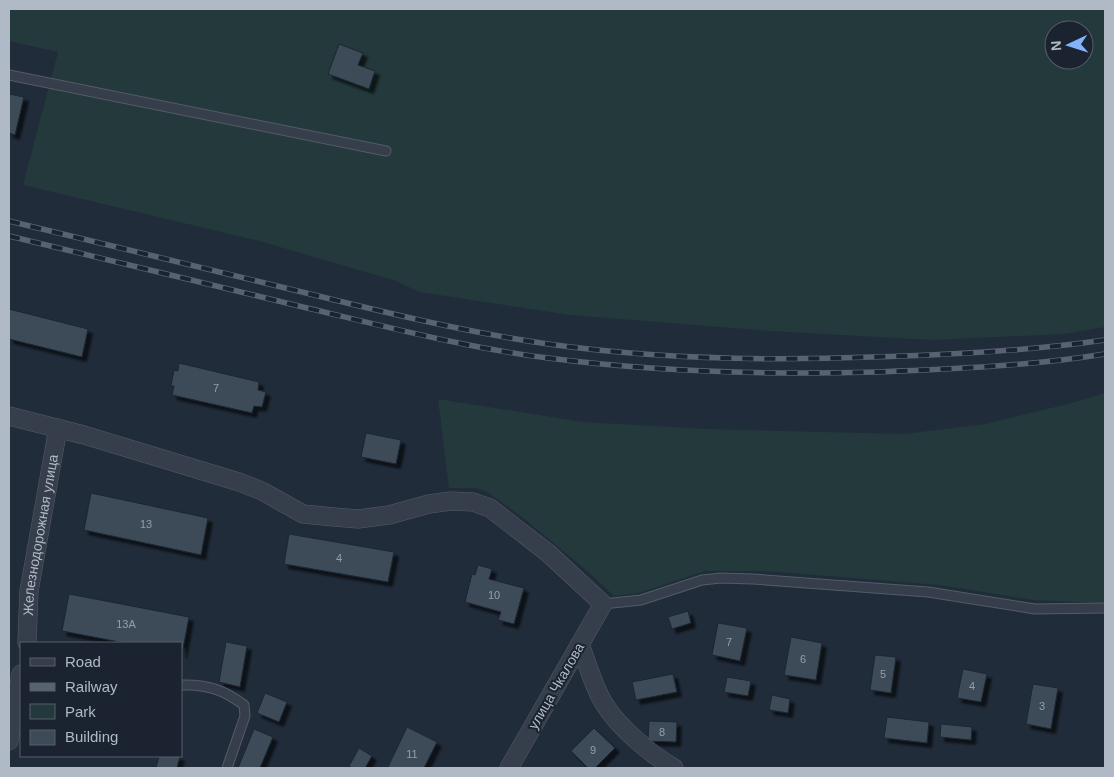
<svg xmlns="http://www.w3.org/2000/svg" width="1114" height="777" font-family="Arial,sans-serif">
  <defs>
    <filter id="shadow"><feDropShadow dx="4.5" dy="4.5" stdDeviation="1" flood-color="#0009"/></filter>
  </defs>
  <rect width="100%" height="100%" fill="#212c3a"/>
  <path fill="#23393b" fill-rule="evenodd" d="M9 9H1105V327L1063 334 932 340 769 331 570 315 419 292 396 281 263 242 23 185 58 52 9 41ZM1054 30H1084V60H1054Z
    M1105 393V602L1096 603 1034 600 939 585 766 571H705L639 593 614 596 585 569 523 518 489 493 476 488H449L438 399 583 422 708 429 904 434 985 424 1072 403Z"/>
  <path fill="#3d4b59" stroke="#1c2531" filter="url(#shadow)" d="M339 44 363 53 358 65 375 71 369 89 328 74Z
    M9 94 24 97 15 135 9 133Z
    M9 309 88 329 82 357 9 339Z
    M179 363 259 382 258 390 266 392 262 407 254 406 252 413 172 395 174 386H171L174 370 178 371Z
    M366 433 401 440 396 464 361 457Z
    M91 493 208 518 201 555 84 530Z
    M289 534 394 552 388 582 284 564Z
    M478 565 492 569 489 579 524 588 514 624 498 620 501 612 465 602 472 574 475 575Z
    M69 594 189 617 182 654 181 643H125L62 631Z
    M688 611 691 623 672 629 668 617Z
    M718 623 747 628 740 661 712 655Z
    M791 637 822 643 816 680 784 675Z
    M226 642 247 646 240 687 219 682Z
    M875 655 896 657 891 693 870 690Z
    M963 669 987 674 981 702 957 698Z
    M673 674 677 692 636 700 632 682Z
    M727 677 751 681 748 696 724 692Z
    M1033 684 1058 688 1051 729 1026 724Z
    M265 693 287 702 279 722 257 713Z
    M772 695 790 699 788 713 769 710Z
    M887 717 929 722 927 743 884 738Z
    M649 721 677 722 676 742 648 741Z
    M941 724 972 727 971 740 940 737Z
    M407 727 437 742 424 768H391L388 767Z
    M594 728 615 748 595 768H588L571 751Z
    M254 729 273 737 260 768H238Z
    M359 748 372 756 365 768H352L349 766Z
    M159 756H180L177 768H156Z"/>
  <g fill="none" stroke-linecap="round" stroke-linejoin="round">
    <g stroke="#535c68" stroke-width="11">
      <path id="lane" d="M9 75 386 151
        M603 604 641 600 702 580 721 578 753 579 928 592 1035 609 1105 608
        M181 685C207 684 224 690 244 705L245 716 227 768"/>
    </g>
    <g stroke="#535c68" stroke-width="19">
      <g id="street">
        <path d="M9 416 84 435 239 482 262 491 303 514 334 517 358 519 389 515 429 504 451 501 473 502 490 508 548 553 603 604 509 768"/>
        <path id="s1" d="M27 643 29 591 58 428"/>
        <path d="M580 644C587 663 593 685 603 702 618 727 649 753 674 768"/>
        <path d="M9 741 21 674"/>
      </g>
    </g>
    <use href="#lane" stroke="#353e4a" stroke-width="9"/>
    <use href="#street" stroke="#353e4a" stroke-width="18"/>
    <g stroke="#576272" stroke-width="5.5">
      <path id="rail" d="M9 221C107 245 204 268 302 292 383 312 465 332 548 344 655 359 763 361 871 357 949 355 1028 351 1105 340
        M9 236C108 260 208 284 307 308 387 327 467 348 548 358 657 372 767 375 877 372 953 369 1030 366 1105 354"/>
    </g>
    <use href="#rail" stroke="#1a232f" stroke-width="4" stroke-dasharray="11" stroke-linecap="butt"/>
  </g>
  <g text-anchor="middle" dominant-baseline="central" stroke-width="4" stroke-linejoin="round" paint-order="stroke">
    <g font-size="11" fill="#939eab">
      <text x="216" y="388">7</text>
      <text x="146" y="524">13</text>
      <text x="339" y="558">4</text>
      <text x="494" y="595">10</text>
      <text x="126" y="624">13А</text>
      <text x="729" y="642">7</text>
      <text x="803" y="659">6</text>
      <text x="883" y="674">5</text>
      <text x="972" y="686">4</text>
      <text x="1042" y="706">3</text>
      <text x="662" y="732">8</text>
      <text x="593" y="750">9</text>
      <text x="412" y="754">11</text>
    </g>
    <g font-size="14" fill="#b0b9c6" stroke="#1a232f">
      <text stroke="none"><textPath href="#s1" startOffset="109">Железнодорожная улица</textPath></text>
      <text transform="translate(556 686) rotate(-60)">улица Чкалова</text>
    </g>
  </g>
  <rect width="1114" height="777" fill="none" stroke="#b0b9c6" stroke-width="20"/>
  <rect x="20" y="642" width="162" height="115" fill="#1a232f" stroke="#565f6b"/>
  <rect x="30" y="658" width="25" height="8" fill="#353e4a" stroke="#565f6b"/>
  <text x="65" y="667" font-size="15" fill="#b0b9c6">Road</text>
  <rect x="30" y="683" width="25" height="8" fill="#576272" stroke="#565f6b"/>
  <text x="65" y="692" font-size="15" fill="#b0b9c6">Railway</text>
  <rect x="30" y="704" width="25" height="15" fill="#23393b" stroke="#565f6b"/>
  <text x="65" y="717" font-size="15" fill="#b0b9c6">Park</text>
  <rect x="30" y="730" width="25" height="15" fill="#3d4b59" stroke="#565f6b"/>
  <text x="65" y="742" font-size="15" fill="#b0b9c6">Building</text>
  <g transform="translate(1069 45) rotate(266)"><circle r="24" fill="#1a232f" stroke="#565f6b"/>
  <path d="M0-4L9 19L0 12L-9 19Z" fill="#83b2f9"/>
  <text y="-8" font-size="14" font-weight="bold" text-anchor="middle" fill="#b0b9c6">N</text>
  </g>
</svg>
